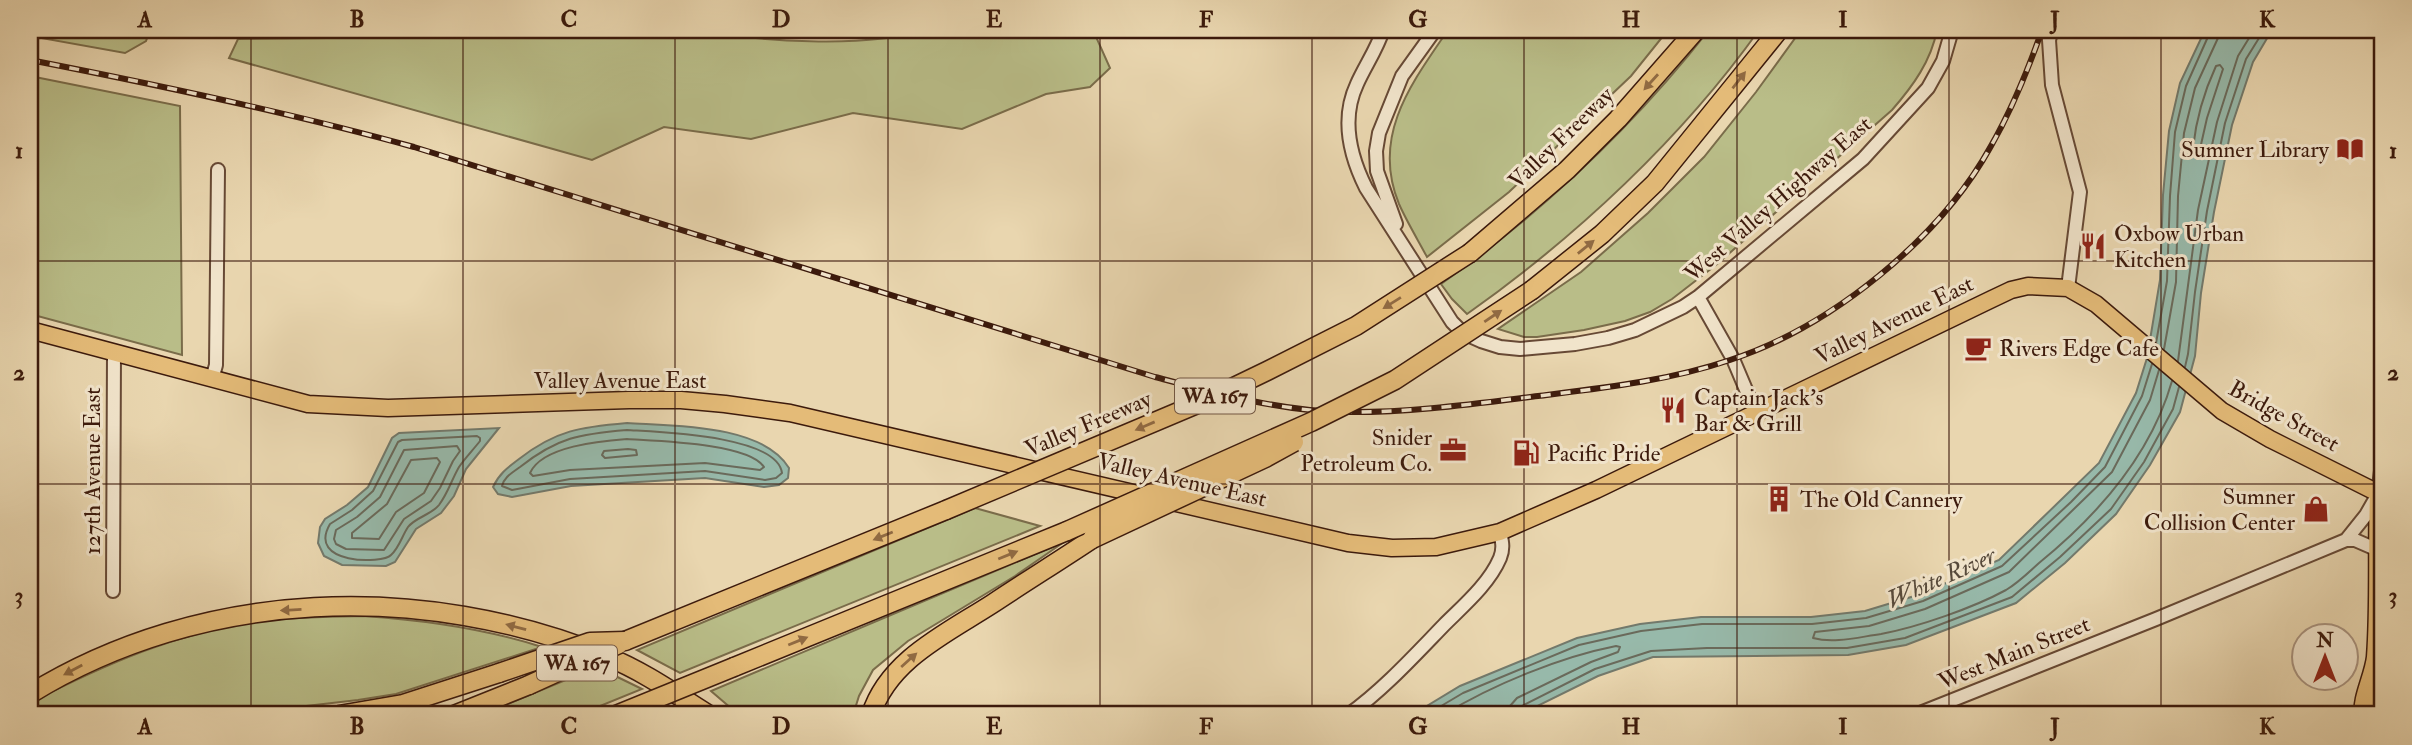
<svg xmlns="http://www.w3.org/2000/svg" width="2412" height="745" font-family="'IM FELL Double Pica',serif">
  <rect width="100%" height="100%" fill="#e9d6af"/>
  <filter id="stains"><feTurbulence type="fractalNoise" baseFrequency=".00286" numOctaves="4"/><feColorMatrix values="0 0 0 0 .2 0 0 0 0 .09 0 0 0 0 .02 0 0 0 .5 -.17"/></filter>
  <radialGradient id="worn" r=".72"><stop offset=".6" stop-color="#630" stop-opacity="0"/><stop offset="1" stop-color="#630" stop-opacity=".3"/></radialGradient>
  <path fill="#b9bd88" stroke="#7a6c4a" stroke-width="2" d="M30 30H150L146 41 125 53 30 36Z
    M327 30H690C761 41 860 49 929 30H1093L1110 68 1090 87 1046 94 962 129 853 113 751 139 664 127 592 160 229 58 238 39 327 38Z
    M1448 30H1668L1631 76 1509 192 1427 257C1418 240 1407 222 1399 204 1371 136 1411 84 1448 30Z
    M1709 30H1759C1682 138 1576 237 1467 314L1452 299 1441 284C1543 212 1632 128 1709 30Z
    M1801 30H1937C1931 61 1913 86 1892 110L1716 265 1672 299 1650 312 1625 321 1584 330 1537 337H1524L1498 329 1581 272 1648 213 1704 157 1756 92Z
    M30 76 180 106 182 355 30 314Z
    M975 508 1040 526 680 673 637 650Z
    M1064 542 1015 576 908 641 873 670 859 696 853 715H739L711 691Z
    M363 616C424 620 483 628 542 647L396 694 358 700 229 715H30V703C103 665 178 632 261 621 294 617 329 617 363 616Z
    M597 667 642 689 578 715H481Z"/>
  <path fill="#97b9aa" stroke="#73796b" stroke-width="2" d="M2205 30H2272L2253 62 2232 125 2214 212 2201 293 2195 356 2180 412 2150 465 2116 514 2065 563 2016 603 1906 645 1848 655 1653 657 1598 676 1519 715H1412L1460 686 1577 638 1640 624 1701 617H1811L1865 611 1921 594 1999 560 2099 463 2136 393 2147 358 2160 280 2163 195 2169 131 2180 83Z
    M627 423C674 426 762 424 789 468L788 478 779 485 764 487 705 478 571 486 512 497 498 494 493 487C499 474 507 468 519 459 556 430 581 427 627 423Z
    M499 428 466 469 454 496 441 513 416 529 395 562 386 566 342 565 324 556 318 543 320 527 325 519 347 505 368 487 392 438 399 433Z"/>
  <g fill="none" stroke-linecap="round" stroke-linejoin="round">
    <path stroke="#6a6a5b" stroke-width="2" d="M2220 65 2223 69 2207 118 2200 149 2196 151 2193 148C2196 120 2204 92 2216 66Z
      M2156 343 2167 281 2170 196 2175 132 2186 86 2211 30
      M2164 349 2176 282 2178 196 2184 133 2195 88 2218 38 2220 30
      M2178 361 2198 210 2217 122 2238 56 2254 30
      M2185 367 2188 354 2195 292 2207 211 2225 123 2246 59 2264 30
      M2159 370 2150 400 2112 472 2009 572 1925 609 1869 626 1815 632 1813 638C1834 644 1859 637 1881 634 1918 627 1973 608 2006 590 2018 583 2029 572 2039 563 2098 515 2151 455 2172 381
      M627 430C657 432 777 435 782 473L776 478 765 480 705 471 570 479 512 490 502 486C504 477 512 473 520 467 558 437 580 434 627 430Z
      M477 436 480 438V441C473 450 465 458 459 467 452 479 448 493 439 505 431 515 416 517 408 527 402 536 399 548 391 555 383 564 306 565 330 524L352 510 373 491 398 442 402 440Z
      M627 439C656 441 749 443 764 467L760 470 705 463 570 470 533 476 530 473C542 446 601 441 627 439Z
      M457 446 460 451 453 461 440 488 431 501 404 519 384 550 346 549 336 544 334 539 336 530 357 517 380 497 404 450Z
      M628 449 636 450 637 455 605 458 602 455 604 451Z
      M437 458 440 462 424 493 396 512 379 539 352 538V533L387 504 411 460Z
      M1426 715 1463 693 1579 645 1641 631 1702 624H1812L1866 618 1923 601 2002 566 2071 502 2105 467 2142 396 2152 364
      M1443 715C1492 685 1560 657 1616 646L1620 647 1618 652 1591 662 1517 698 1510 706 1509 715
      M1517 715 1522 706 1595 669 1651 651 1707 648H1847L1905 638 2012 597 2060 557 2111 509 2144 462 2173 409 2179 387"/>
    <g stroke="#674935" stroke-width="16">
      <path id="minor" d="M779 30H794
        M826 30H845
        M1383 30C1377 49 1365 66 1357 84 1341 118 1350 156 1366 188L1452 322 1463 333 1481 341 1500 347 1520 349 1575 344 1608 338 1635 330 1683 307 1698 297 1863 159 1928 88 1943 61 1952 30
        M2052 30 2049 40 2052 85 2080 192 2068 288
        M1396 224 1377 171 1376 151 1379 133 1402 76 1435 30
        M1698 297 1733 359 1755 411
        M212 379 216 365 218 170
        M2346 540 2366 515 2378 494 2382 463
        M113 591 114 352
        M1348 715C1383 690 1414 656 1444 625 1463 606 1489 584 1500 558 1504 548 1502 541 1500 532
        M1680 715H1915L2156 619 2346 540H2355L2378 550"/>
    </g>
    <g stroke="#3c1a0c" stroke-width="19">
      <path id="major" d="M30 330 308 404 388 408 629 400H681L725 404 790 413 1348 543 1392 548 1436 547 1500 532 1596 490 1992 299 2011 290 2028 286 2068 288 2096 304 2222 411 2270 439 2382 495
        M2363 715C2360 699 2373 676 2375 657 2379 603 2376 548 2378 494
        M2372 715 2376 712 2382 692"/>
    </g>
    <g stroke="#3c1a0c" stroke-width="21">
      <path id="highway" d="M1470 253 1567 170 1618 119 1696 30
        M1532 290 1602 234 1655 183 1779 30
        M625 641 946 510
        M734 667 1067 531
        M30 694C202 588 423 581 608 657 643 671 677 695 709 715
        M339 715 403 704 499 673
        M454 715 529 685
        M871 715C888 660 947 633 992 604 1025 582 1059 561 1092 539"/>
    </g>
    <use href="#minor" stroke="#f1e4cb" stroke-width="12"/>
    <use href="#major" stroke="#e4bb78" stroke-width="16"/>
    <use href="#highway" stroke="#e4bb78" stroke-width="18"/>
    <g stroke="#3c1a0c" stroke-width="6">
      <path id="rail" d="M30 60C159 85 287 112 414 147L1155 377C1216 393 1280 411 1343 412 1408 413 1473 404 1538 396 1603 388 1668 381 1730 360 1831 327 1940 239 1991 146 2012 109 2028 70 2042 30"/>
    </g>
    <use href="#rail" stroke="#f1e4cb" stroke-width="3.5" stroke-dasharray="10" stroke-linecap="butt"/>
    <g stroke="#3c1a0c" stroke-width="21" stroke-linecap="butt">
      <path id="highway-bridge" d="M946 510 1209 399 1267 371 1356 326 1470 253
        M1067 531 1311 422 1395 380 1532 290
        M1092 539 1265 458 1294 442
        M499 673 590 642 625 641
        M529 685 619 644
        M616 715 734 667"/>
    </g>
    <use href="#highway-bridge" stroke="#e4bb78" stroke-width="18"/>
  </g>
  <defs><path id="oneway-solid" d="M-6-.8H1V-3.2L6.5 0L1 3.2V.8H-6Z" transform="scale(1.75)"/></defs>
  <g fill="#906a42">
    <use href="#oneway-solid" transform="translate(1739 80) rotate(-52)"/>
    <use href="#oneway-solid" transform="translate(1651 82) rotate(132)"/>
    <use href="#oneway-solid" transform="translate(1586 247) rotate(-39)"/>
    <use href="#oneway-solid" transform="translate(1392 303) rotate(148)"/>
    <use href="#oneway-solid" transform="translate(1493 316) rotate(-34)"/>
    <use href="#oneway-solid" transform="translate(1145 426) rotate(157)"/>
    <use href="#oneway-solid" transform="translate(883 536) rotate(158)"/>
    <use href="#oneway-solid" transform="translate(1008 555) rotate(-22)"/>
    <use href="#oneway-solid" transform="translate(291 610) rotate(177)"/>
    <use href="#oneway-solid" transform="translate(516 627) rotate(-165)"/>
    <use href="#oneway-solid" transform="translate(798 641) rotate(-22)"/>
    <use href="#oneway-solid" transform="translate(909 660) rotate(-42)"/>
    <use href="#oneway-solid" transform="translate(73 670) rotate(152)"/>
  </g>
  <path fill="none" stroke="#3c1a0c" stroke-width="2" stroke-opacity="0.55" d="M251 30V715M463 30V715M675 30V715M888 30V715M1100 30V715M1312 30V715M1524 30V715M1737 30V715M1949 30V715M2161 30V715M30 261H2382M30 484H2382"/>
  <defs>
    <g id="library-bare" transform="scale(2.1)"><path d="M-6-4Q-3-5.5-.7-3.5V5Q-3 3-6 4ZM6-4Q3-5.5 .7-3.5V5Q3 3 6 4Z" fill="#8f2418" stroke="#f1e4cb" stroke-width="2.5" paint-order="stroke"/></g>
    <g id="restaurant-bare" transform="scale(2.1)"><path d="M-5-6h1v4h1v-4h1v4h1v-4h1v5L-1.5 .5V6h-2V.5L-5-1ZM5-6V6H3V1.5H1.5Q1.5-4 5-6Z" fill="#8f2418" stroke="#f1e4cb" stroke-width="2.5" paint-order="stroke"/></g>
    <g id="cafe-bare" transform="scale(2.1)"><path d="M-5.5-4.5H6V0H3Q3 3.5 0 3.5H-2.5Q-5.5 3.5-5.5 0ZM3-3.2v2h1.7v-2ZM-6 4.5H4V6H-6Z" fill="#8f2418" stroke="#f1e4cb" stroke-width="2.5" paint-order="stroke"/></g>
    <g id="office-bare" transform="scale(2.1)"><path d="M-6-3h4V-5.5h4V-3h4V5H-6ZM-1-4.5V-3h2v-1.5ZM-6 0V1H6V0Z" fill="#8f2418" stroke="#f1e4cb" stroke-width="2.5" paint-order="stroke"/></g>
    <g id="fuel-bare" transform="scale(2.1)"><path d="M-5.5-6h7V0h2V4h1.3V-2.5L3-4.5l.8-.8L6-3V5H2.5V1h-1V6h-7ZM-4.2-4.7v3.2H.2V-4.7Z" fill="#8f2418" stroke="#f1e4cb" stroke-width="2.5" paint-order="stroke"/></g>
    <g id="building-bare" transform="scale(2.1)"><path d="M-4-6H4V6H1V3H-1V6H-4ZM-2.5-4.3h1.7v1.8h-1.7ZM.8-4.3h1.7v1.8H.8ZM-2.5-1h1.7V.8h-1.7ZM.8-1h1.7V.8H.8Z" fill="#8f2418" stroke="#f1e4cb" stroke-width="2.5" paint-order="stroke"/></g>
    <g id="shop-bare" transform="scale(2.1)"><path d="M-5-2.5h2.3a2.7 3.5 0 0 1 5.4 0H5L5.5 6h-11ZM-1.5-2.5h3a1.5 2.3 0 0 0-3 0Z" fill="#8f2418" stroke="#f1e4cb" stroke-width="2.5" paint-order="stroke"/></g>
  </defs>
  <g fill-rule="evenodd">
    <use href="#library-bare" x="2350" y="149"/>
    <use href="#restaurant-bare" x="2093" y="246"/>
    <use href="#cafe-bare" x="1978" y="348"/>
    <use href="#restaurant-bare" x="1673" y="410"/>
    <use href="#office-bare" x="1453" y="450"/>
    <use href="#fuel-bare" x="1526" y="453"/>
    <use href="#building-bare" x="1779" y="499"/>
    <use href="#shop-bare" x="2316" y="509"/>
  </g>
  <g text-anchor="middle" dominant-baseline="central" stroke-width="6" stroke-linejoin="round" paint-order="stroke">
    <g fill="#f1e4cb" stroke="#725745" stroke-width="2">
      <rect x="1175" y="378.5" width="80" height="35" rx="5"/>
      <rect x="537" y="645.5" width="80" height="35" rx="5"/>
    </g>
    <g font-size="21" font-weight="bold" fill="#3c1a0c">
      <text x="1215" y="396">WA 167</text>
      <text x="577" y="663">WA 167</text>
    </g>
    <g font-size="23" fill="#3c1a0c" stroke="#f1e4cb">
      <text transform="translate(1561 138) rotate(-44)">Valley Freeway</text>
      <text transform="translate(1778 199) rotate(-41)">West Valley Highway East</text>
      <text transform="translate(1894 320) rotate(-26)">Valley Avenue East</text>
      <text x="620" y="380">Valley Avenue East</text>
      <text transform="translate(2284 416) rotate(29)">Bridge Street</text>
      <text transform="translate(1088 424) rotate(-23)">Valley Freeway</text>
      <text transform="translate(92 471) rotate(-90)">127th Avenue East</text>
      <text transform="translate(1182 480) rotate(13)">Valley Avenue East</text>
      <text transform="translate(2014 653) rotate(-22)">West Main Street</text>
    </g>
    <g font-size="23" fill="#3c1a0c" stroke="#f1e4cb" text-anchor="start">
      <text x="2329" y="149" text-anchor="end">Sumner Library</text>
      <text x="2114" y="233">Oxbow Urban<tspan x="2114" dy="26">Kitchen</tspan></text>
      <text x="1999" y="348">Rivers Edge Cafe</text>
      <text x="1694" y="397">Captain Jack's<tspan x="1694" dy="26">Bar &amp; Grill</tspan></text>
      <text x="1432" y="437" text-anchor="end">Snider<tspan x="1432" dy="26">Petroleum Co.</tspan></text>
      <text x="1547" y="453">Pacific Pride</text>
      <text x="2295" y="496" text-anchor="end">Sumner<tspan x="2295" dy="26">Collision Center</tspan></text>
      <text x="1800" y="499">The Old Cannery</text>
    </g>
    <g font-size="24" font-style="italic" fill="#574a3b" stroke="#f1e4cb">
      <text transform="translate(1941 578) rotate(-24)">White River</text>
    </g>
  </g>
  <rect width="2412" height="745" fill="none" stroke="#e9d6af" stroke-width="77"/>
  <g transform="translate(2325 657)"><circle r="33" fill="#f1e4cb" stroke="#a9937f" stroke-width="2"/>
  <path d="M0-5L12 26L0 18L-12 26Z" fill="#8f2418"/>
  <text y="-10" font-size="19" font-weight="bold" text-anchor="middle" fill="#3c1a0c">N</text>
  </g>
  <rect x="38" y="38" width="2336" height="668" fill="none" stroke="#3c1a0c" stroke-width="2.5"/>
  <g font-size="23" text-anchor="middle" font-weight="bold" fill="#3c1a0c">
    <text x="145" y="27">A</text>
    <text x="357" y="27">B</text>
    <text x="569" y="27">C</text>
    <text x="781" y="27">D</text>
    <text x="994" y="27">E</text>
    <text x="1206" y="27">F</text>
    <text x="1418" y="27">G</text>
    <text x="1631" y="27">H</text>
    <text x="1843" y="27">I</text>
    <text x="2055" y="27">J</text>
    <text x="2267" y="27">K</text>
    <text x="19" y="158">1</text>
    <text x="2393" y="158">1</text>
    <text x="19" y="380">2</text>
    <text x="2393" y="380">2</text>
    <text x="19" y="603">3</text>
    <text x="2393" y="603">3</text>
    <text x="145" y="734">A</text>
    <text x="357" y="734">B</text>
    <text x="569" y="734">C</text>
    <text x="781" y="734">D</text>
    <text x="994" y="734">E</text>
    <text x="1206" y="734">F</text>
    <text x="1418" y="734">G</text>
    <text x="1631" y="734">H</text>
    <text x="1843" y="734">I</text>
    <text x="2055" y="734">J</text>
    <text x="2267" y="734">K</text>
  </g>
  <rect width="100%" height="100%" filter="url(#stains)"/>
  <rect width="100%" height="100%" fill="url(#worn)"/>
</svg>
